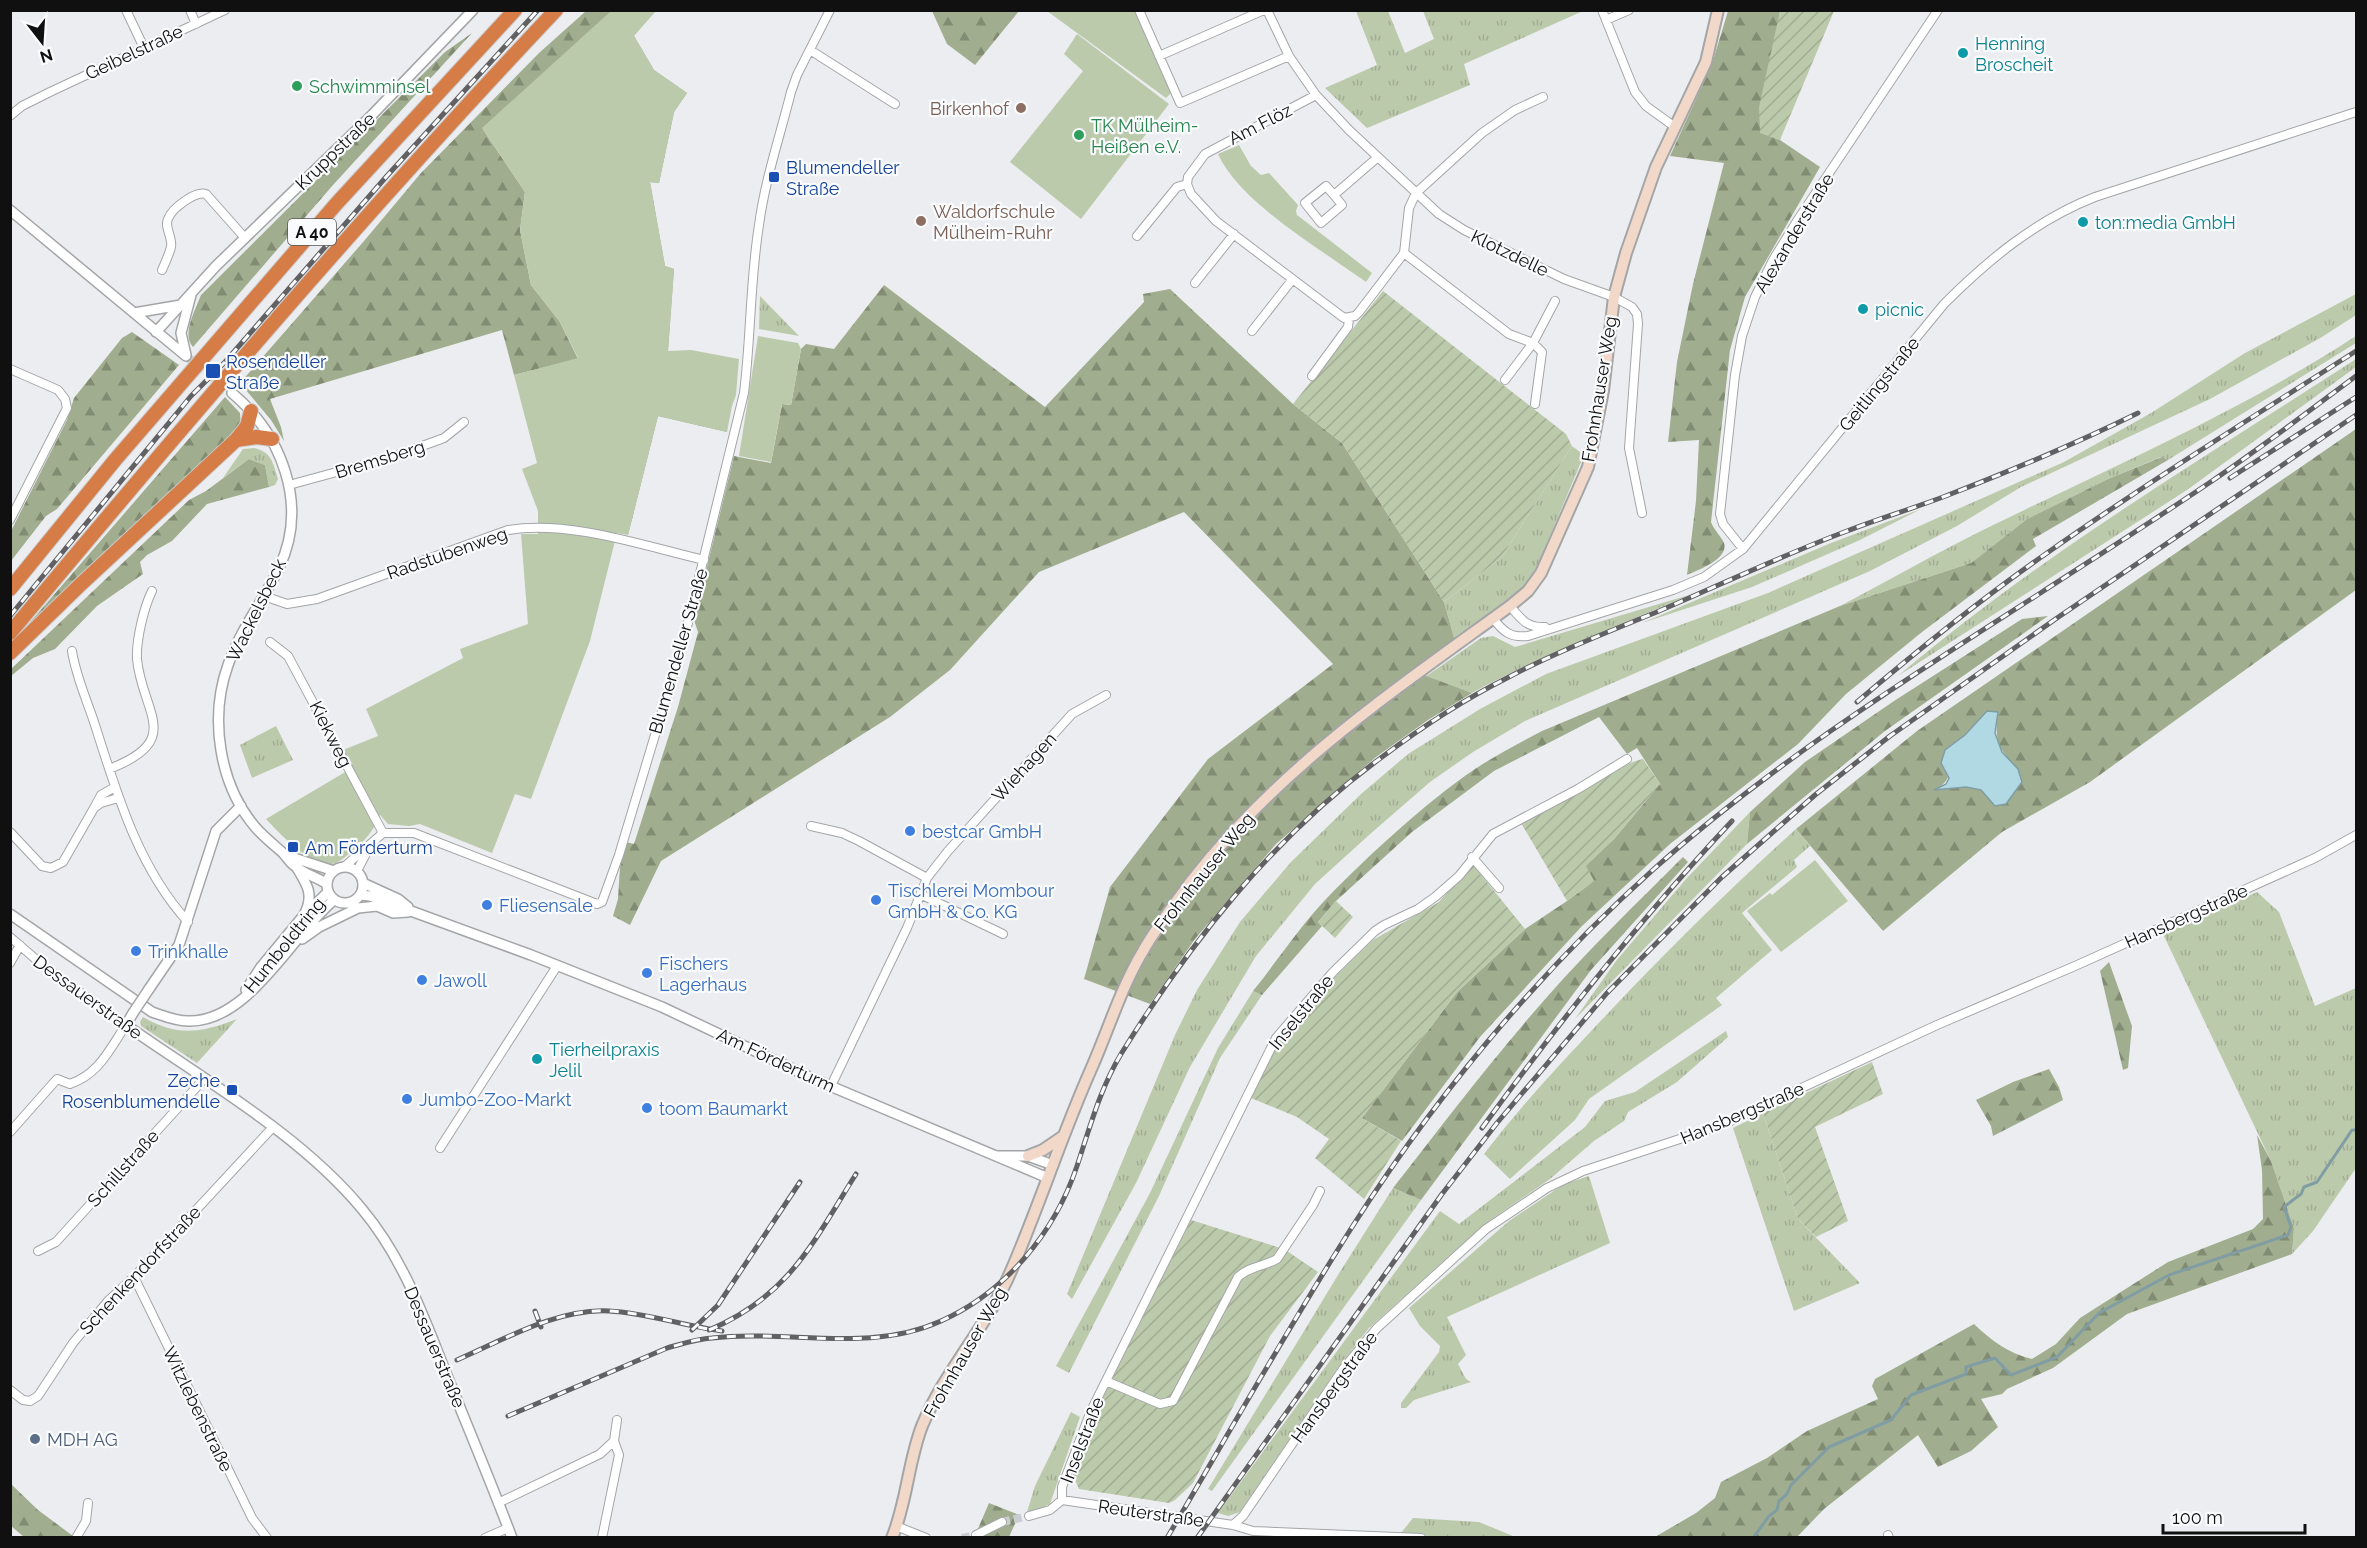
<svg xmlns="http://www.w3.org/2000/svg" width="2367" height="1548" font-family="Raleway,sans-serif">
  <defs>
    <pattern id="grass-tufts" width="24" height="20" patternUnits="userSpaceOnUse" patternTransform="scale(1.5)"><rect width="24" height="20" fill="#bccaac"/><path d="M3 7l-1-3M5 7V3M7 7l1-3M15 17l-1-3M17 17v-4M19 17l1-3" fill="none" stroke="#a1ac93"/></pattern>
    <pattern id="forest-firs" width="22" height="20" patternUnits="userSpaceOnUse" patternTransform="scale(1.5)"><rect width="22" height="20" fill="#a0ae8f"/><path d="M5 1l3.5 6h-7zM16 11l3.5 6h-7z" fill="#818c73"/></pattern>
    <pattern id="garden-furrows" width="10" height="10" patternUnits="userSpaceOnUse" patternTransform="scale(1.5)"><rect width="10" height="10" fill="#bccaac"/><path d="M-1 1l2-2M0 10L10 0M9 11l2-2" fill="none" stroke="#a1ac93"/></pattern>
  </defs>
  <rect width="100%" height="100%" fill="#ecedf0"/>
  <path fill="url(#grass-tufts)" d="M1356 11H1388L1405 53 1434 39 1423 11H1583L1464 64 1470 85 1367 128 1325 88 1377 65Z
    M2356 294V315L2322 337 2210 399 2021 487 1957 526 1870 571 1525 721 1473 752 1430 782 1369 835 1315 884 1256 956 1190 1067 1136 1183 1072 1299 1067 1294 1175 1035 1197 990 1240 922 1291 862 1361 794 1408 754 1480 709 1546 674 1768 593 2064 462 2151 413 2245 353Z
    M760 296 799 336 759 329Z
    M2356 336V343L2168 460 2161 457 2108 479 2027 519 1971 563 1840 606C1888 581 1936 553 1985 529 2110 468 2239 412 2356 336Z
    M2356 359V367L2187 490 1898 676C2040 555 2201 460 2356 359Z
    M1572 446 1584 455 1537 567 1521 591 1455 641 1444 602 1501 558Z
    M254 448C272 452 273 463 278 479L275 485 269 487 265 465 249 459 223 478 243 449Z
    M1921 509 1860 540 1752 587 1642 623 1831 543Z
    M1689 595C1616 627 1542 655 1472 693L1425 677 1481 638 1493 636 1515 647Z
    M276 726 293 760 252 778 240 745Z
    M1750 812 1747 844 1575 1019 1616 961 1686 879Z
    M1796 829 1810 846 1794 860 1797 867 1742 913 1772 950 1716 998 1722 1005 1589 1099 1575 1120 1510 1179 1484 1154C1528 1096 1579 1044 1629 991 1683 935 1738 881 1796 829Z
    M2257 892 2279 912 2315 1006 2356 988V1168L2313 1231 2292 1254 2294 1228 2271 1161 2163 934Z
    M1253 991 1262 995 1220 1058 1159 1196 1069 1373 1056 1366 1150 1193 1218 1048Z
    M143 1017C178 1037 200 1033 237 1019L197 1063 141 1026 140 1022Z
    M1726 1031 1728 1037 1677 1082 1628 1112 1624 1121 1594 1141 1550 1179 1486 1223 1369 1328 1337 1369 1240 1512 1228 1516 1218 1513 1440 1211 1459 1224 1585 1127 1605 1101 1635 1092Z
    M1763 1113 1798 1219 1860 1283 1794 1311 1733 1128Z
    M1589 1176 1610 1243 1447 1317 1466 1355 1458 1364 1466 1379 1471 1382 1414 1400 1406 1408H1401V1403L1439 1352 1440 1346 1420 1326 1409 1308 1509 1221 1564 1184Z
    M1393 1188 1421 1200 1212 1491 1208 1489 1338 1275Z
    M1071 1412 1080 1417 1050 1504 1031 1513 1027 1512 1035 1486Z
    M1413 1518 1479 1522 1513 1536 1446 1538 1401 1533Z"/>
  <path fill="url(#forest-firs)" fill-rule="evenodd" d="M586 11H638L634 36 654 70 687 93 674 112 659 183 650 182 665 266 674 269 668 351 727 432 658 416 628 535 607 264 482 128 525 192 520 230 531 285 560 322 578 359 514 375 502 330 270 399 281 427 284 441 271 420 240 383 364 241 421 173 539 53Z
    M932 11H1019L975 65 947 44Z
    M1728 11H1780L1760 132 1780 140 1820 167 1745 297 1730 350 1711 522C1714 530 1721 536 1724 543 1729 559 1698 570 1687 575L1696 501 1699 440 1668 442 1677 362 1693 284 1724 163 1670 156 1712 64Z
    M472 33 333 185 193 347C181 334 196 309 201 295L445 52Z
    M884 285 1045 407 1144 302 1143 294 1170 289 1293 404 1342 443 1444 602 1455 641 1439 653 1426 676 1472 693 1428 720 1376 757 1276 844 1195 939 1150 1004 1084 979 1110 887 1208 759 1333 664 1184 512 1039 572 950 670 890 717 661 861 630 925 613 916 618 899 620 867 626 842 634 844 678 707 698 632 694 620 734 456 771 463 782 404 791 405 801 349 806 344 834 349Z
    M132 332 179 365 57 509 46 516 11 561V531L67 420 74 398 122 338Z
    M225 397 240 413 241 428 26 627Z
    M2356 429V590L2090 782 2002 832 1883 931 1796 829 1917 731ZM1987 711 1998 712C1994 741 1998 748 2018 769L1995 806 1981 790 1966 787 1936 789C1955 779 1948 768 1945 750L1965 735Z
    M2162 457 2168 460 2033 539 2036 546 1922 632 1846 694 1798 744 1670 844 1582 926 1480 1037 1402 1141 1362 1118 1457 992 1525 929 1567 901 1594 881 1585 866 1614 839 1660 784 1637 748 1627 754 1599 717 1494 771 1412 832 1336 901 1318 922 1322 926 1262 995 1253 991C1278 960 1300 926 1327 898 1369 855 1425 803 1475 769 1496 755 1519 743 1542 731L1840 606 1971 563 2027 519 2108 479Z
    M249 459 265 465 269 487 207 504 172 541 147 555 140 562 143 574 97 606 55 649 33 658 11 676V669L189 500 206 491Z
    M2048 616 1885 731 1747 844 1750 812 1805 762 1894 701 2022 619Z
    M1683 857 1688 862 1591 970 1421 1200 1393 1188C1443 1124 1493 1058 1547 997 1590 948 1637 903 1683 857Z
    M2109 962 2132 1026 2128 1068 2123 1070 2100 971Z
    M2049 1069 2059 1087 2063 1100 1993 1136 1991 1126 1976 1100 2013 1082Z
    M2257 1135 2271 1161 2294 1228 2292 1254 2127 1314 2053 1368 2007 1389 2002 1394 1981 1399 1998 1427 1971 1451 1938 1467 1918 1435 1824 1509 1797 1537H1655L1696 1513 1715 1498 1721 1482 1767 1458 1807 1431 1878 1399 1872 1386 1875 1379 1974 1324C1992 1341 2008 1353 2032 1359L2056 1344 2080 1318 2168 1262 2253 1229 2263 1219 2262 1170Z
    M11 1484 38 1510 73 1536 24 1537 11 1526Z
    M989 1503 1019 1515 1009 1537 974 1538Z"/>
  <path fill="#bccaac" d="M611 11H656L634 36 654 70 687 93 674 112 659 183 650 182 665 266 674 269 668 351 691 350 739 359 736 395 732 406 727 432 658 416 628 535 617 533 590 641 531 799 515 794 492 853 420 824 409 826 388 824 380 815C371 835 367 838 351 852 345 857 339 863 331 864 310 866 279 833 266 819L352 768 343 750 378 736 366 709 463 658 460 649 528 624 521 534H538V511L522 469 537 463 514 375 578 358 560 322 531 285 520 230 525 192 482 128Z
    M1047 11H1136L1171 93 1166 98Z
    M1077 34 1169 104 1081 219 1010 162 1083 71 1064 54Z
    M1239 145 1251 166 1261 175 1269 173 1298 205 1296 211 1297 215 1372 273 1366 282C1322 250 1240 203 1218 154Z
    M758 336 798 343 801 349 791 405 782 404 771 462 739 456Z
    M1815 860 1848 901 1781 952 1747 911 1770 893 1772 895Z"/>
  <path fill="url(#garden-furrows)" d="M1780 11H1834L1780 140 1760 133 1759 107Z
    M1383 291 1566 434 1572 446 1501 558 1444 602 1342 443 1293 404Z
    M1643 759 1660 784 1614 839 1586 866 1594 881 1567 901 1521 823C1541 813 1561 804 1580 792 1603 779 1616 766 1643 759Z
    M1473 865 1525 929 1457 992 1362 1118 1401 1141 1364 1199 1315 1158 1329 1139 1297 1117 1251 1098 1280 1037 1333 979 1373 940 1439 902Z
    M1336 901 1353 917 1335 938 1318 922Z
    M1872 1062 1883 1094 1815 1127 1848 1221 1816 1237 1798 1219 1763 1113Z
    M1191 1220 1284 1249 1318 1272 1270 1336 1193 1483 1175 1500 1169 1503 1079 1489 1072 1473 1101 1401Z"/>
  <path fill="#b0d9e3" stroke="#809da4" stroke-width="1.5" d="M1987 711 1998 712 1995 733 2002 752 2018 769 2022 782 2006 804 1995 806 1981 790 1966 787 1934 790 1946 784 1949 778 1941 763 1945 750 1965 735Z"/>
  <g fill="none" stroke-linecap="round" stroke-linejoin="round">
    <path stroke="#809da4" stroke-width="3" d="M1753 1538 1769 1516 1777 1510 1779 1501 1787 1494 1791 1485 1829 1447 1891 1420 1911 1395 1966 1374V1367L1995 1358 2011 1375 2057 1357 2099 1313 2169 1275 2288 1235 2291 1227 2284 1207 2301 1194 2304 1187 2317 1182 2352 1130H2356"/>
    <path stroke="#cbcccf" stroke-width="8" stroke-dasharray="8 4" stroke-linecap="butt" d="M1002 1522 1029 1516
      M962 1538 976 1535"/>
    <path stroke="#cbcccf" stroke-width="9" stroke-dasharray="9 4.5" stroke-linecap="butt" d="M186 356 232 393"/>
    <g stroke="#a3a5a7" stroke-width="10">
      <path id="minor" d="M126 10 144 48
        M190 10 196 24
        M1139 10 1180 103 1289 56
        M1267 10 1289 56 1316 95 1349 130 1439 214 1464 230 1564 279 1614 297 1632 307 1637 314 1638 324 1629 448 1642 513
        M1602 10 1635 92 1646 106 1675 127
        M1606 20 1629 10
        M810 50 895 104
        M1159 56 1264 10
        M1316 95 1205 154 1188 177 1187 184 1191 194 1216 221 1344 318 1355 316 1359 312 1404 253 1409 208 1416 193 1482 133 1515 110 1543 97
        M10 116 22 106 50 92 225 10
        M1334 195 1342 205 1321 223 1305 203 1326 186 1334 195 1378 157
        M1137 236 1177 187 1187 184
        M1404 253 1509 334 1533 343 1542 352 1535 404
        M162 270C165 263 169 255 171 247 173 238 164 227 168 219 172 208 195 191 206 194L245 238
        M1195 283 1234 234
        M1252 331 1292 280
        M10 369 58 390 65 399 67 408 10 520
        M1312 376 1348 327 1349 318
        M1505 380 1533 343 1555 301
        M289 485 395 456 444 438 464 422
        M1743 549 1723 524 1720 514 1735 375 1742 336 1755 297 1773 260 1797 221 1938 10
        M264 596 287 604 317 599 508 530C570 520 644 546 704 560
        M1510 606C1521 619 1527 628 1545 627
        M1493 618C1503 632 1511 638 1528 636L1673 590 1704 577 1743 549 1944 304C1988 260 2036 220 2095 197L2356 112
        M270 642 288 656 383 833
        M72 651C76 677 87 700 95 725 117 794 138 867 188 922
        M109 769C185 740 142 713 137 659 136 640 144 607 152 591
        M115 787 101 795 94 808 101 803 118 798
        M811 826 842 833 859 841 927 878
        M10 832 42 866 51 868 63 862 94 808
        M1472 857 1499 888
        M344 867 383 833H414L597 904 602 902 619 855 685 635 744 393C751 337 750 281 759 225 765 180 780 136 791 92L797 75 830 10
        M357 871 370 846
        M922 895 1003 934
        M10 937 46 968 126 1025C109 1050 99 1074 70 1084L57 1079 10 1132
        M10 963 20 945
        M831 1086 907 928 927 878 948 851 1072 714 1106 695
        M440 1148 557 966
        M38 1251 56 1242 204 1079
        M134 1277 252 1518 267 1538
        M1106 1381 1160 1404 1173 1401 1238 1277C1250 1266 1263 1267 1277 1259L1313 1205 1320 1191
        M10 1390 23 1400 30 1401 38 1396 73 1343 108 1301 134 1277 273 1127
        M1062 1500V1487L1091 1411 1276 1038 1333 972 1375 931 1384 925 1418 909 1435 897 1459 876 1493 834 1578 789 1627 759
        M498 1503 600 1454 614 1441 617 1420
        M1029 1516 1050 1510 1062 1500 1233 1525 1253 1531 1421 1538
        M1233 1525 1243 1516 1343 1369 1377 1328 1486 1229 1547 1188 1583 1171 1722 1125 1937 1025 2075 966 2315 858 2356 835
        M896 1526 926 1538
        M976 1535 1002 1522
        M1888 1535 1889 1538
        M76 1538 86 1521 88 1503
        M485 1538 508 1528
        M602 1538 619 1455 614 1441"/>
    </g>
    <g stroke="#a3a5a7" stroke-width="12">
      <path id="tertiary" d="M10 210 186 356
        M134 313 181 305
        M156 332 216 266 372 115 473 10
        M186 355 181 333 191 295
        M232 393C282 435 309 505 279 568 263 601 240 630 228 665 209 718 219 785 256 828 264 837 274 845 283 853 287 857 290 863 295 866 304 874 317 877 327 884
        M285 855 334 871
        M327 885a18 18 0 1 1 36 0a18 18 0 1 1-36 0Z
        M297 868C307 884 314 895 305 913
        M363 883 398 899 408 907
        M361 895 370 896 531 955 662 1007 816 1080 1048 1178
        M10 914 152 1012C164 1016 175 1021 188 1021 249 1023 292 934 334 900
        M302 939 319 927 358 908 377 906 393 913 408 912
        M149 989 179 945 216 831 241 806
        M246 990 261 967 304 915 328 892
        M133 1013 126 1025C204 1080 301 1135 362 1209 403 1258 423 1315 446 1373 468 1428 491 1482 512 1538
        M997 1156H1028L1053 1165"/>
    </g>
    <g stroke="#a3a5a7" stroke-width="14">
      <path id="secondary" d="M1028 1156 1043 1150 1062 1137
        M892 1538C907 1502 908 1462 922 1426 944 1372 987 1327 1011 1271 1040 1204 1062 1134 1092 1067 1109 1028 1121 988 1143 951 1157 926 1175 903 1192 880 1280 767 1396 689 1510 606L1528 591 1541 573 1588 467 1603 391 1614 297 1626 253 1656 167 1706 62 1718 10"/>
    </g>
    <g stroke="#cacacb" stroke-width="16">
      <path id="motorway" d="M236 440 257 437 272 439
        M10 589 115 460 337 203 515 10
        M10 633C187 421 366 211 556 10
        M10 653 80 585 236 440 247 426 251 411"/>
    </g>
    <use href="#minor" stroke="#fff" stroke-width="8"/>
    <use href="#tertiary" stroke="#fff" stroke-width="9"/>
    <use href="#secondary" stroke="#f2d8c8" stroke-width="10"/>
    <use href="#motorway" stroke="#d57c47" stroke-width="14"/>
    <g stroke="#616163" stroke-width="5">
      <path id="rail" d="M2230 478 2356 397
        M10 616 191 396 225 362 386 177 538 10
        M1857 702C1918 650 1981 599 2047 553 2148 482 2253 417 2356 351
        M1482 1128C1560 1021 1641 918 1732 821
        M535 1311 541 1327
        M692 1330 718 1305 800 1182
        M709 1330C789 1296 812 1244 856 1174
        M457 1360C503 1340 558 1308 609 1311 647 1313 684 1326 722 1331
        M508 1416 667 1348C682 1344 696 1339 712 1338 788 1329 868 1354 941 1321 1006 1292 1055 1232 1077 1166 1090 1127 1100 1089 1121 1054 1191 941 1274 836 1382 757 1422 727 1463 700 1507 678 1556 652 1608 632 1659 611 1722 584 1783 555 1847 531 1878 519 1911 509 1943 497 2008 472 2075 444 2138 413
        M1167 1538C1229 1433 1289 1326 1354 1224 1438 1093 1539 972 1655 868 1774 762 1908 678 2042 592 2099 555 2156 519 2212 481 2262 447 2309 411 2356 376
        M1197 1538 1442 1194 1497 1123 1607 993 1722 877 1815 795 1890 736 2057 618 2356 415"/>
    </g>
    <use href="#rail" stroke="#f9fbfd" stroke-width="3" stroke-dasharray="9" stroke-linecap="butt"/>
    <g stroke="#a3a5a7" stroke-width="12" stroke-linecap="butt">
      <path id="tertiary-bridge" d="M133 1013 149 989"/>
    </g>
    <use href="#tertiary-bridge" stroke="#fff" stroke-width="9"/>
  </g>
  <g fill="#0f9aa8" stroke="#f9fbfd" stroke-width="2">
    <circle cx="1963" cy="53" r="6"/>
    <circle cx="2083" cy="222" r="6"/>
    <circle cx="1863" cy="309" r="6"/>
    <circle cx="537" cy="1059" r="6"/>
  </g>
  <g fill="#2e9e5b" stroke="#f9fbfd" stroke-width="2">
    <circle cx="297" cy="86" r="6"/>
    <circle cx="1079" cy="135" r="6"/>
  </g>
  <g fill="#8d6e63" stroke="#f9fbfd" stroke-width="2">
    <circle cx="1021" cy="108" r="6"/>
    <circle cx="921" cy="221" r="6"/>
  </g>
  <g fill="#1a4fb4" stroke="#f9fbfd" stroke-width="2">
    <rect x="768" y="171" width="12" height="12" rx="3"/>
    <rect x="205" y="363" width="16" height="16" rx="3"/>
    <rect x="287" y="841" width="12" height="12" rx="3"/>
    <rect x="226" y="1084" width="12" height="12" rx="3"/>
  </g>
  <g fill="#3f7fe0" stroke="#f9fbfd" stroke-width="2">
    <circle cx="910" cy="831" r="6"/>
    <circle cx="876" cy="900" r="6"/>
    <circle cx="487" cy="905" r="6"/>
    <circle cx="136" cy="951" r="6"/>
    <circle cx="647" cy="973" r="6"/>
    <circle cx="422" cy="980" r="6"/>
    <circle cx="407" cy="1099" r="6"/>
    <circle cx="647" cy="1108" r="6"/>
  </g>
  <circle fill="#5c6f8a" stroke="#f9fbfd" stroke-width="2" cx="35" cy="1439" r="6"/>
  <g text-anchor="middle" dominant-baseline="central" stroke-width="4.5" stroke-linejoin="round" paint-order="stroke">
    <rect fill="#f9fbfd" stroke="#565658" stroke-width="1.5" x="288" y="219" width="48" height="26" rx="4.5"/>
    <g font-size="16" font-weight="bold" fill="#101011">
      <text x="312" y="232">A 40</text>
    </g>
    <g font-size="18" fill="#0d838f" stroke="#f9fbfd" text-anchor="start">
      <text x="1975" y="43">Henning<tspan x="1975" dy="21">Broscheit</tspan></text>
      <text x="2095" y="222">ton:media GmbH</text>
      <text x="1875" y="309">picnic</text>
      <text x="549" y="1049">Tierheilpraxis<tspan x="549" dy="21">Jelil</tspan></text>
    </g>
    <g font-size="18" fill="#101011" stroke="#f9fbfd">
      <text transform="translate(134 52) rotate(-25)">Geibelstraße</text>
      <text transform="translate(1260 124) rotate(-27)">Am Flöz</text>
      <text transform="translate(335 151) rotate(-44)">Kruppstraße</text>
      <text transform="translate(1794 233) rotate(-59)">Alexanderstraße</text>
      <text transform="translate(1510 253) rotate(26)">Klotzdelle</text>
      <text transform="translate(1879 384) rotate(-51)">Geitlingstraße</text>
      <text transform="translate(1599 389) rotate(-81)">Frohnhauser Weg</text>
      <text transform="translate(380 459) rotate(-17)">Bremsberg</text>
      <text transform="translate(447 553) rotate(-19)">Radstubenweg</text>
      <text transform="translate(256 610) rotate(-64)">Wackelsbeck</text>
      <text transform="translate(678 651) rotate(-74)">Blumendeller Straße</text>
      <text transform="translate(331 734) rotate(63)">Kiekweg</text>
      <text transform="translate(1024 767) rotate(-48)">Wiehagen</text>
      <text transform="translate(1204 872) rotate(-51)">Frohnhauser Weg</text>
      <text transform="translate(2186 916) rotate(-24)">Hansbergstraße</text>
      <text transform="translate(284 945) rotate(-51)">Humboldtring</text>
      <text transform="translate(88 997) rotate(36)">Dessauerstraße</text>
      <text transform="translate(1301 1012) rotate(-51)">Inselstraße</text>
      <text transform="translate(776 1060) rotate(25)">Am Förderturm</text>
      <text transform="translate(1742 1113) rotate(-23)">Hansbergstraße</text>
      <text transform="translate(123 1168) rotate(-48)">Schillstraße</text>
      <text transform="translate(140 1270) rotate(-47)">Schenkendorfstraße</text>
      <text transform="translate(435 1347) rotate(67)">Dessauerstraße</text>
      <text transform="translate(965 1352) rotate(-60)">Frohnhauser Weg</text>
      <text transform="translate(1334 1387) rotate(-54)">Hansbergstraße</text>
      <text transform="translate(198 1409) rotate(64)">Witzlebenstraße</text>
      <text transform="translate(1082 1440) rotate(-69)">Inselstraße</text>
      <text transform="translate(1151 1513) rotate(8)">Reuterstraße</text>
    </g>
    <g font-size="18" fill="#27864d" stroke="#f9fbfd" text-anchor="start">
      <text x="309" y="86">Schwimminsel</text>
      <text x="1091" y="125">TK Mülheim-<tspan x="1091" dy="21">Heißen e.V.</tspan></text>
    </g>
    <g font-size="18" fill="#785e54" stroke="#f9fbfd" text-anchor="end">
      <text x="1009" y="108">Birkenhof</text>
      <text x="933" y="211" text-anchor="start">Waldorfschule<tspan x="933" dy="21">Mülheim-Ruhr</tspan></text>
    </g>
    <g font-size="18" fill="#164399" stroke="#f9fbfd" text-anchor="start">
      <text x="786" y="167">Blumendeller<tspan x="786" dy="21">Straße</tspan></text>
      <text x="226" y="361">Rosendeller<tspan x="226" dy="21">Straße</tspan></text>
      <text x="305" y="847">Am Förderturm</text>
      <text x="220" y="1080" text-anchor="end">Zeche<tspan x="220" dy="21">Rosenblumendelle</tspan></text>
    </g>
    <g font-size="18" fill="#366cbe" stroke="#f9fbfd" text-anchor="start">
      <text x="922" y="831">bestcar GmbH</text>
      <text x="888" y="890">Tischlerei Mombour<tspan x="888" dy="21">GmbH &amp; Co. KG</tspan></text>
      <text x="499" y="905">Fliesensale</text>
      <text x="148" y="951">Trinkhalle</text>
      <text x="659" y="963">Fischers<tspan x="659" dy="21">Lagerhaus</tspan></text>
      <text x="434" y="980">Jawoll</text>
      <text x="419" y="1099">Jumbo-Zoo-Markt</text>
      <text x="659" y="1108">toom Baumarkt</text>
    </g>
    <g font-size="18" fill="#4e5e75" stroke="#f9fbfd" text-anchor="start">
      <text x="47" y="1439">MDH AG</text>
    </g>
  </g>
  <rect width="2367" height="1548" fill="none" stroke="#101011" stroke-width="24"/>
  <g transform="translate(42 42) rotate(163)" stroke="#f9fbfd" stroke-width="4.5" paint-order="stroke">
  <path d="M0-4.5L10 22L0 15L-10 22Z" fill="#101011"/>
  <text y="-9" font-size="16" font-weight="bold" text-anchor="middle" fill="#101011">N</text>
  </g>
  <path d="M2163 1524v9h142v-9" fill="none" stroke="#101011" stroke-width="3"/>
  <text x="2172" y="1524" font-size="18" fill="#101011" stroke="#f9fbfd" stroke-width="4.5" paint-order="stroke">100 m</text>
</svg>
